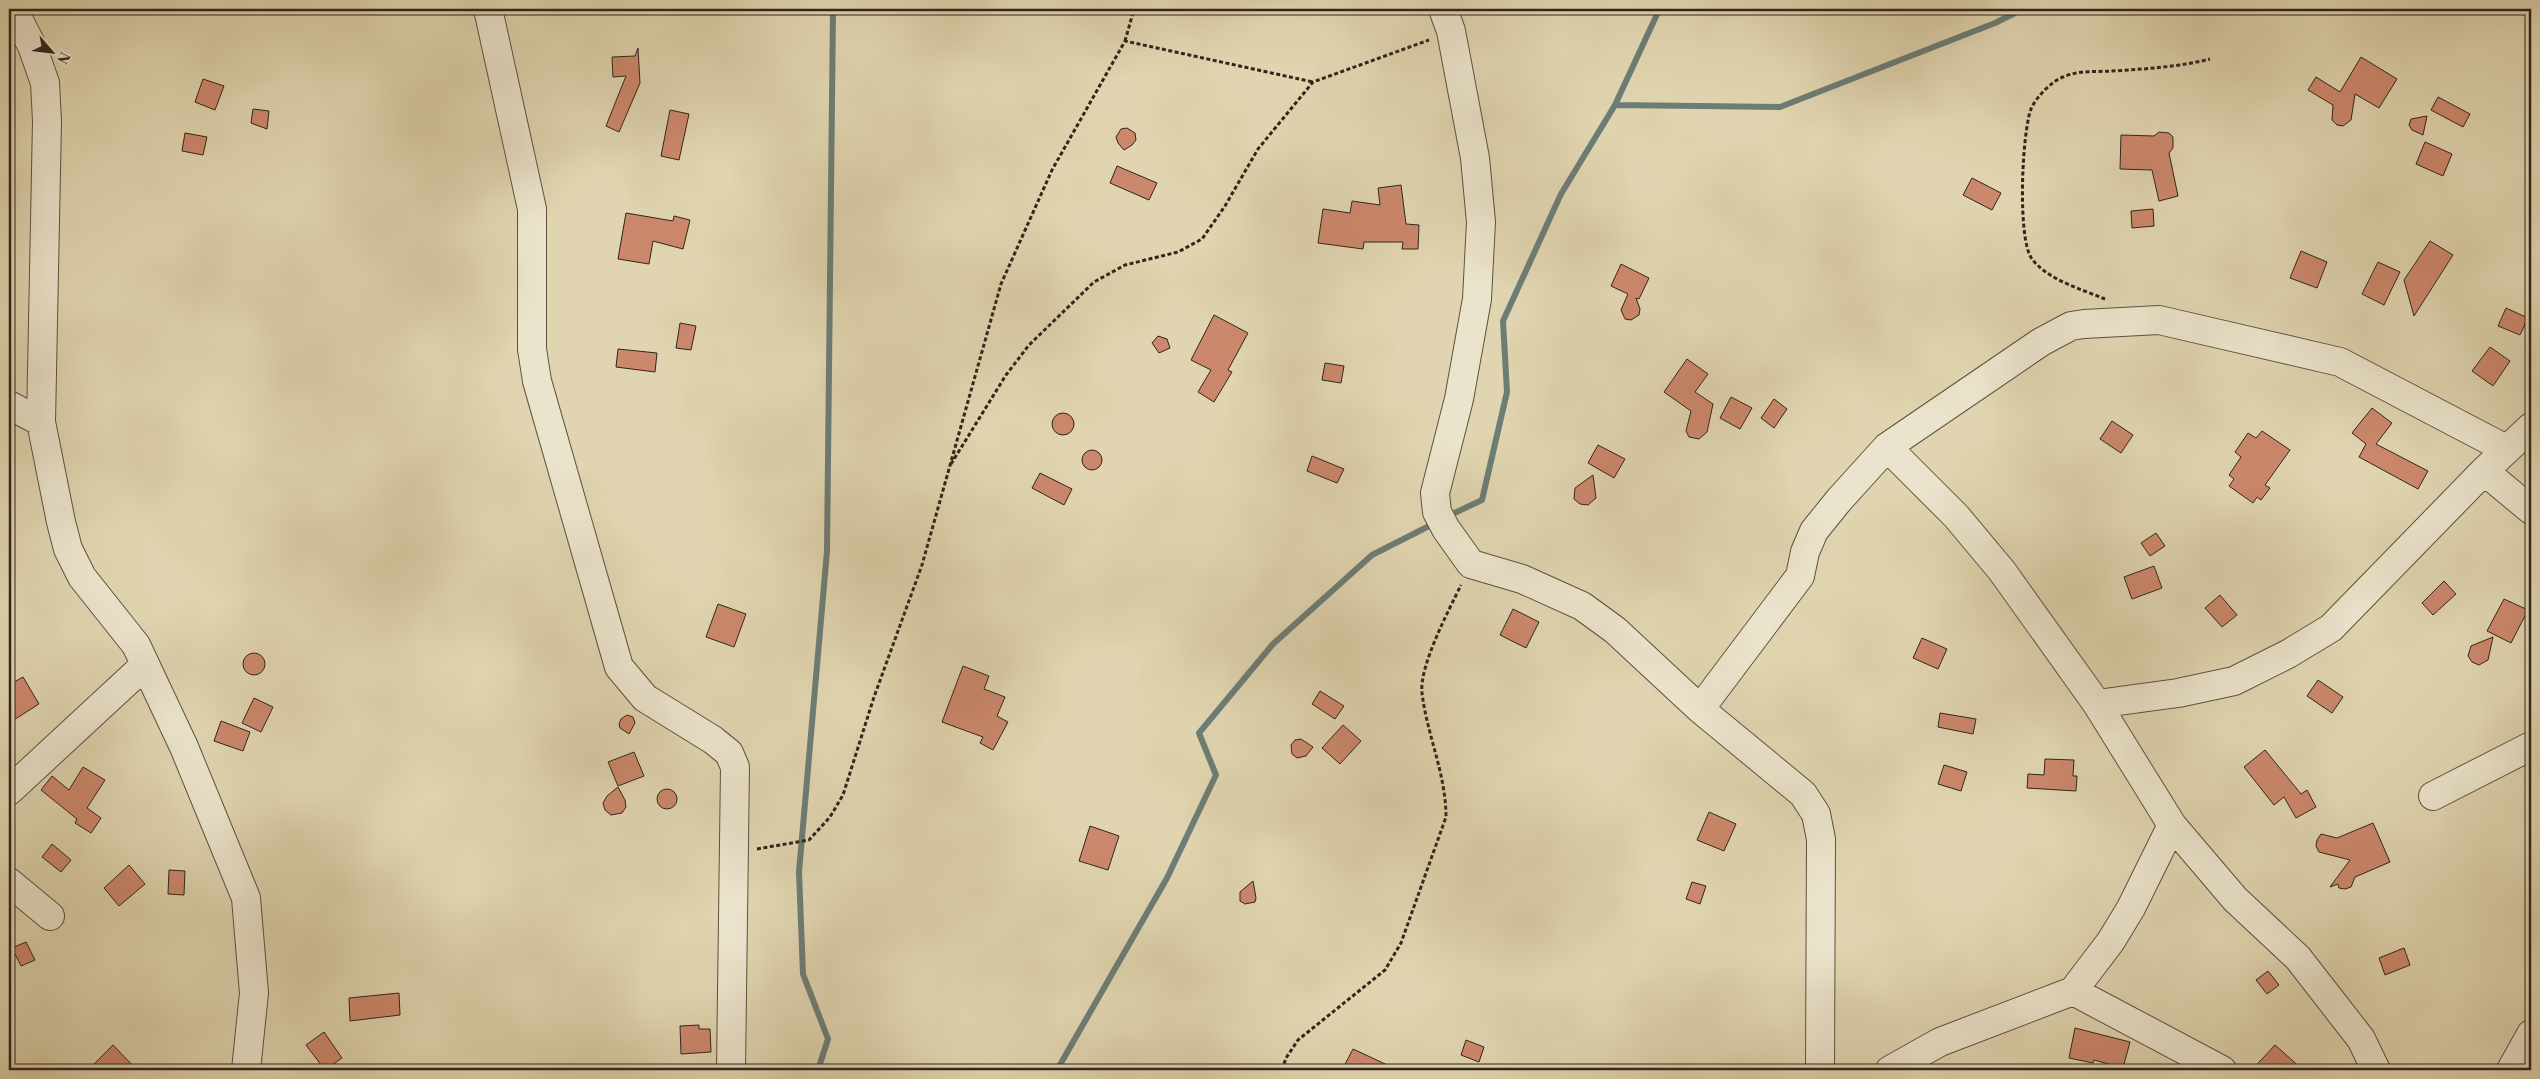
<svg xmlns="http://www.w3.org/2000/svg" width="2540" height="1079" font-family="'Libre Bodoni',serif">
  <rect width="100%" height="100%" fill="#e0d5b0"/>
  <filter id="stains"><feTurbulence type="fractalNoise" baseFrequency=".004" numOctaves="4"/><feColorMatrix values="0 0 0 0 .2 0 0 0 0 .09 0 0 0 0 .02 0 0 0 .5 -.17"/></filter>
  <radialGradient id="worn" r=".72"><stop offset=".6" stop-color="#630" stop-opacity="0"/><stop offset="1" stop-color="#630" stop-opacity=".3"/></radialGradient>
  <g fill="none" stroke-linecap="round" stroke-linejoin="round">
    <path stroke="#6d7d76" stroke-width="6" d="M1615 105 1780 107 1995 23 2023 9
      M1446 517 1482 500 1507 392 1503 321 1561 194 1615 105 1659 10 1662 9
      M818 1070 828 1039 803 974 799 872 827 551 833 9
      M1057 1070 1167 878 1216 775 1199 733 1273 644 1372 555 1435 523"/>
  </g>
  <path fill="#cc886c" stroke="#30251c" d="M638 48 640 83 619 132 606 126 626 76 613 77 612 57 635 56Z
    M2361 57 2397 79 2379 108 2355 94 2351 120 2343 126 2337 125 2332 120 2333 105 2308 90 2316 77 2340 92Z
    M203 79 224 86 215 110 195 102Z
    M2438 97 2470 114 2463 127 2431 110Z
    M253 109 269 111 267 129 251 123Z
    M670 110 689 114 679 160 661 156Z
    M2427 116 2423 135 2412 130 2409 125 2411 119Z
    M1127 128 1135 133 1136 140 1132 145 1124 150 1118 143 1116 137 1121 129Z
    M2159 132 2169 133 2173 137V148L2169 153 2178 196 2159 201 2152 170 2120 169 2121 135 2154 136Z
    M185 133 207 137 203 155 182 151Z
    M2425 142 2452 154 2443 176 2416 164Z
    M1117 166 1157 183 1149 200 1110 183Z
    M1972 178 2001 193 1992 210 1963 195Z
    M1401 185 1406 224 1419 225 1418 249H1402L1403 242H1364L1363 249 1318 243 1323 209 1350 213 1352 201 1380 205 1378 188Z
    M2153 209 2154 226 2132 228 2131 211Z
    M626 213 673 221 674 216 690 220 683 249 653 241 649 264 618 259Z
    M2430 241 2453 255 2414 316 2404 280Z
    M2301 251 2327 262 2317 288 2290 278Z
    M2378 262 2400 272 2384 305 2362 294Z
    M1621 264 1649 278 1639 299 1636 298 1640 309 1639 315 1631 320 1625 319 1621 310 1628 294 1611 286Z
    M2506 308 2528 318 2520 335 2498 326Z
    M1214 315 1248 333 1228 370 1232 372 1214 402 1198 392 1211 370 1191 360Z
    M680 323 696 326 691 350 676 348Z
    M1158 336 1167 339 1170 348 1159 353 1152 343Z
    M2490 347 2510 361 2493 386 2472 371Z
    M618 349 657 353 655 372 616 367Z
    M1687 359 1708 374 1695 392 1713 404 1707 432 1699 439 1689 437 1686 431 1691 411 1664 392Z
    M1325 363 1344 366 1341 383 1322 380Z
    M1731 397 1752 408 1740 429 1720 418Z
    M1774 399 1787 409 1774 428 1761 418Z
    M2372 408 2392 423 2376 444 2428 471 2418 489 2359 457 2366 444 2352 433Z
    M1052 424a11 11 0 1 1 22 0a11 11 0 1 1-22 0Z
    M2112 421 2133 435 2121 453 2100 439Z
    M2262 431 2290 450 2265 485 2270 488 2261 500 2257 497 2253 503 2229 486 2234 479 2229 475 2241 457 2235 452 2248 433 2256 438Z
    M1598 445 1625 459 1614 478 1588 463Z
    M1082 460a10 10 0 1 1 20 0a10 10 0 1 1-20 0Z
    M1312 456 1344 469 1337 483 1307 471Z
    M1040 473 1072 489 1064 505 1032 488Z
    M1593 475 1596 498 1588 505 1580 504 1574 499 1575 488Z
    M2156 533 2165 546 2150 556 2141 543Z
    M2154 566 2162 588 2132 599 2124 577Z
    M2444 581 2456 594 2433 615 2422 603Z
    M2220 595 2237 615 2222 627 2205 608Z
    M2504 599 2528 610 2511 643 2487 631Z
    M718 604 746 614 734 647 706 637Z
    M1513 609 1539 622 1526 648 1500 635Z
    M2493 637 2488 660 2479 665 2472 662 2468 656 2471 646Z
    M1922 638 1947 649 1938 669 1913 658Z
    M243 664a11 11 0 1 1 22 0a11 11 0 1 1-22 0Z
    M963 666 989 676 984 689 1005 697 997 716 1008 722 993 750 980 743 983 737 942 722Z
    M23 677 39 704 9 723V685Z
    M2318 680 2343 697 2332 713 2307 696Z
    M1320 691 1344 706 1335 719 1312 704Z
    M254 698 273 707 261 732 242 723Z
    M1940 713 1976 719 1973 734 1938 727Z
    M627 715 633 717 635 723 629 734 620 728 619 724 621 719Z
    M221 721 250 732 243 751 214 741Z
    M1343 725 1361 741 1340 764 1322 748Z
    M1301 739 1313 747 1306 756 1297 758 1292 754 1291 745 1295 740Z
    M2265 750 2301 794 2307 790 2316 807 2296 818 2284 797 2274 805 2244 767Z
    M634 752 644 776 618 786 608 762Z
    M2045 759 2074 760 2073 776H2077L2076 791 2027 788 2028 774 2044 775Z
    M1944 765 1967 772 1961 791 1938 784Z
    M83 767 105 780 87 808 101 818 91 833 75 823 77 819 41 790 52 776 69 790Z
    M618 787 625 800 626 807 622 813 611 815 605 810 603 803 607 796Z
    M657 799a10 10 0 1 1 20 0a10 10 0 1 1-20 0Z
    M1709 812 1736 824 1724 851 1697 840Z
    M2373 823 2390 862 2355 877 2351 887 2345 889 2339 888 2338 884 2330 887 2350 860 2319 852 2316 846 2317 840 2321 834 2337 838Z
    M1090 826 1119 836 1108 870 1079 861Z
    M52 844 71 860 61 872 42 857Z
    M129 865 145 884 119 906 104 888Z
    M169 870 185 871 184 895 168 894Z
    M1253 881 1256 898 1255 902 1245 904 1240 901V892Z
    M1692 882 1706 886 1700 904 1686 899Z
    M26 942 35 960 21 966 12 948Z
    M2404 948 2410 965 2385 975 2379 958Z
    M2268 971 2279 985 2267 994 2256 980Z
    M399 993 400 1015 350 1021 349 998Z
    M699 1025V1029H710L711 1052 681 1054 680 1026Z
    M2075 1028 2130 1042 2123 1068 2094 1060 2093 1063 2069 1058Z
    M324 1032 342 1058 325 1070 306 1045Z
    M1466 1040 1484 1047 1479 1062 1461 1055Z
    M113 1045 137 1070H88Z
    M2275 1045 2303 1070H2252Z
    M1353 1049 1398 1070H1342Z"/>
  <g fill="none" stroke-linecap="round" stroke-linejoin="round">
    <g stroke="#5c5141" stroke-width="30">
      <path id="minor" d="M13 9 32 46 45 83 47 121 41 422 61 522 68 549 82 577 136 645 184 747 246 898 254 993 246 1070
        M488 9 532 209V349L537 381 619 667 645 698 713 740 729 753 735 767 731 1070
        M1443 9 1451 31 1475 158 1481 222 1477 299 1459 399 1435 493 1437 512 1446 529 1471 564 1522 579 1582 606 1615 630 1700 709 1803 794 1816 814 1821 839 1820 1070
        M9 405 41 422
        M1887 447 1956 516 2002 571 2097 704 2172 825 2235 899 2298 958 2361 1039 2376 1070
        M2484 471 2531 510
        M2097 704 2178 693 2234 681 2288 654 2331 628 2484 471 2531 427
        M1700 709 1800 576 1805 552 1814 531 1839 500 1887 447 2041 342 2071 326 2084 324 2159 320 2340 362 2506 449
        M9 791 145 665
        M2433 796 2531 746
        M9 882 50 916
        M2073 991 2222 1070
        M1890 1070 1940 1042 2073 991 2111 941 2131 908 2172 825
        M2511 1070 2531 1034"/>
    </g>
    <path stroke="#30251c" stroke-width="3" stroke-dasharray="4 2.5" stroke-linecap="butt" d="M1125 41 1134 9
      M2105 299C2081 289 2048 280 2032 259 2017 239 2022 133 2031 109 2036 97 2052 81 2063 77 2079 70 2096 72 2112 71 2146 69 2178 67 2210 59
      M951 464 1006 375 1029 345 1094 282 1125 265 1178 252 1202 239 1225 206 1258 149 1313 82 1429 40
      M757 849 809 840 830 817 843 795 874 697 922 565 1001 284 1052 170 1125 41 1313 82
      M1282 1070 1286 1058 1298 1040 1385 970 1401 943 1446 817C1446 774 1427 735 1422 693 1419 666 1449 610 1461 585"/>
    <use href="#minor" stroke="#ebe4cc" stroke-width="28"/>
  </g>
  <rect width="2540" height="1079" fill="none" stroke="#e0d5b0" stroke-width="30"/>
  <rect x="10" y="10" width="2520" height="1059" fill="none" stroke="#30251c" stroke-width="2.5"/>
  <rect x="15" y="15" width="2510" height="1049" fill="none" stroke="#30251c"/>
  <g transform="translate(52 52) rotate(118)" stroke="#ebe4cc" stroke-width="4" paint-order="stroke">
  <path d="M0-4L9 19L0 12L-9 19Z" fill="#30251c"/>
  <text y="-8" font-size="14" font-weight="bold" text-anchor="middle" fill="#30251c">N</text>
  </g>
  <rect width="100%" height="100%" filter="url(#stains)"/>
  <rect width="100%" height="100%" fill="url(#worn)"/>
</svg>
